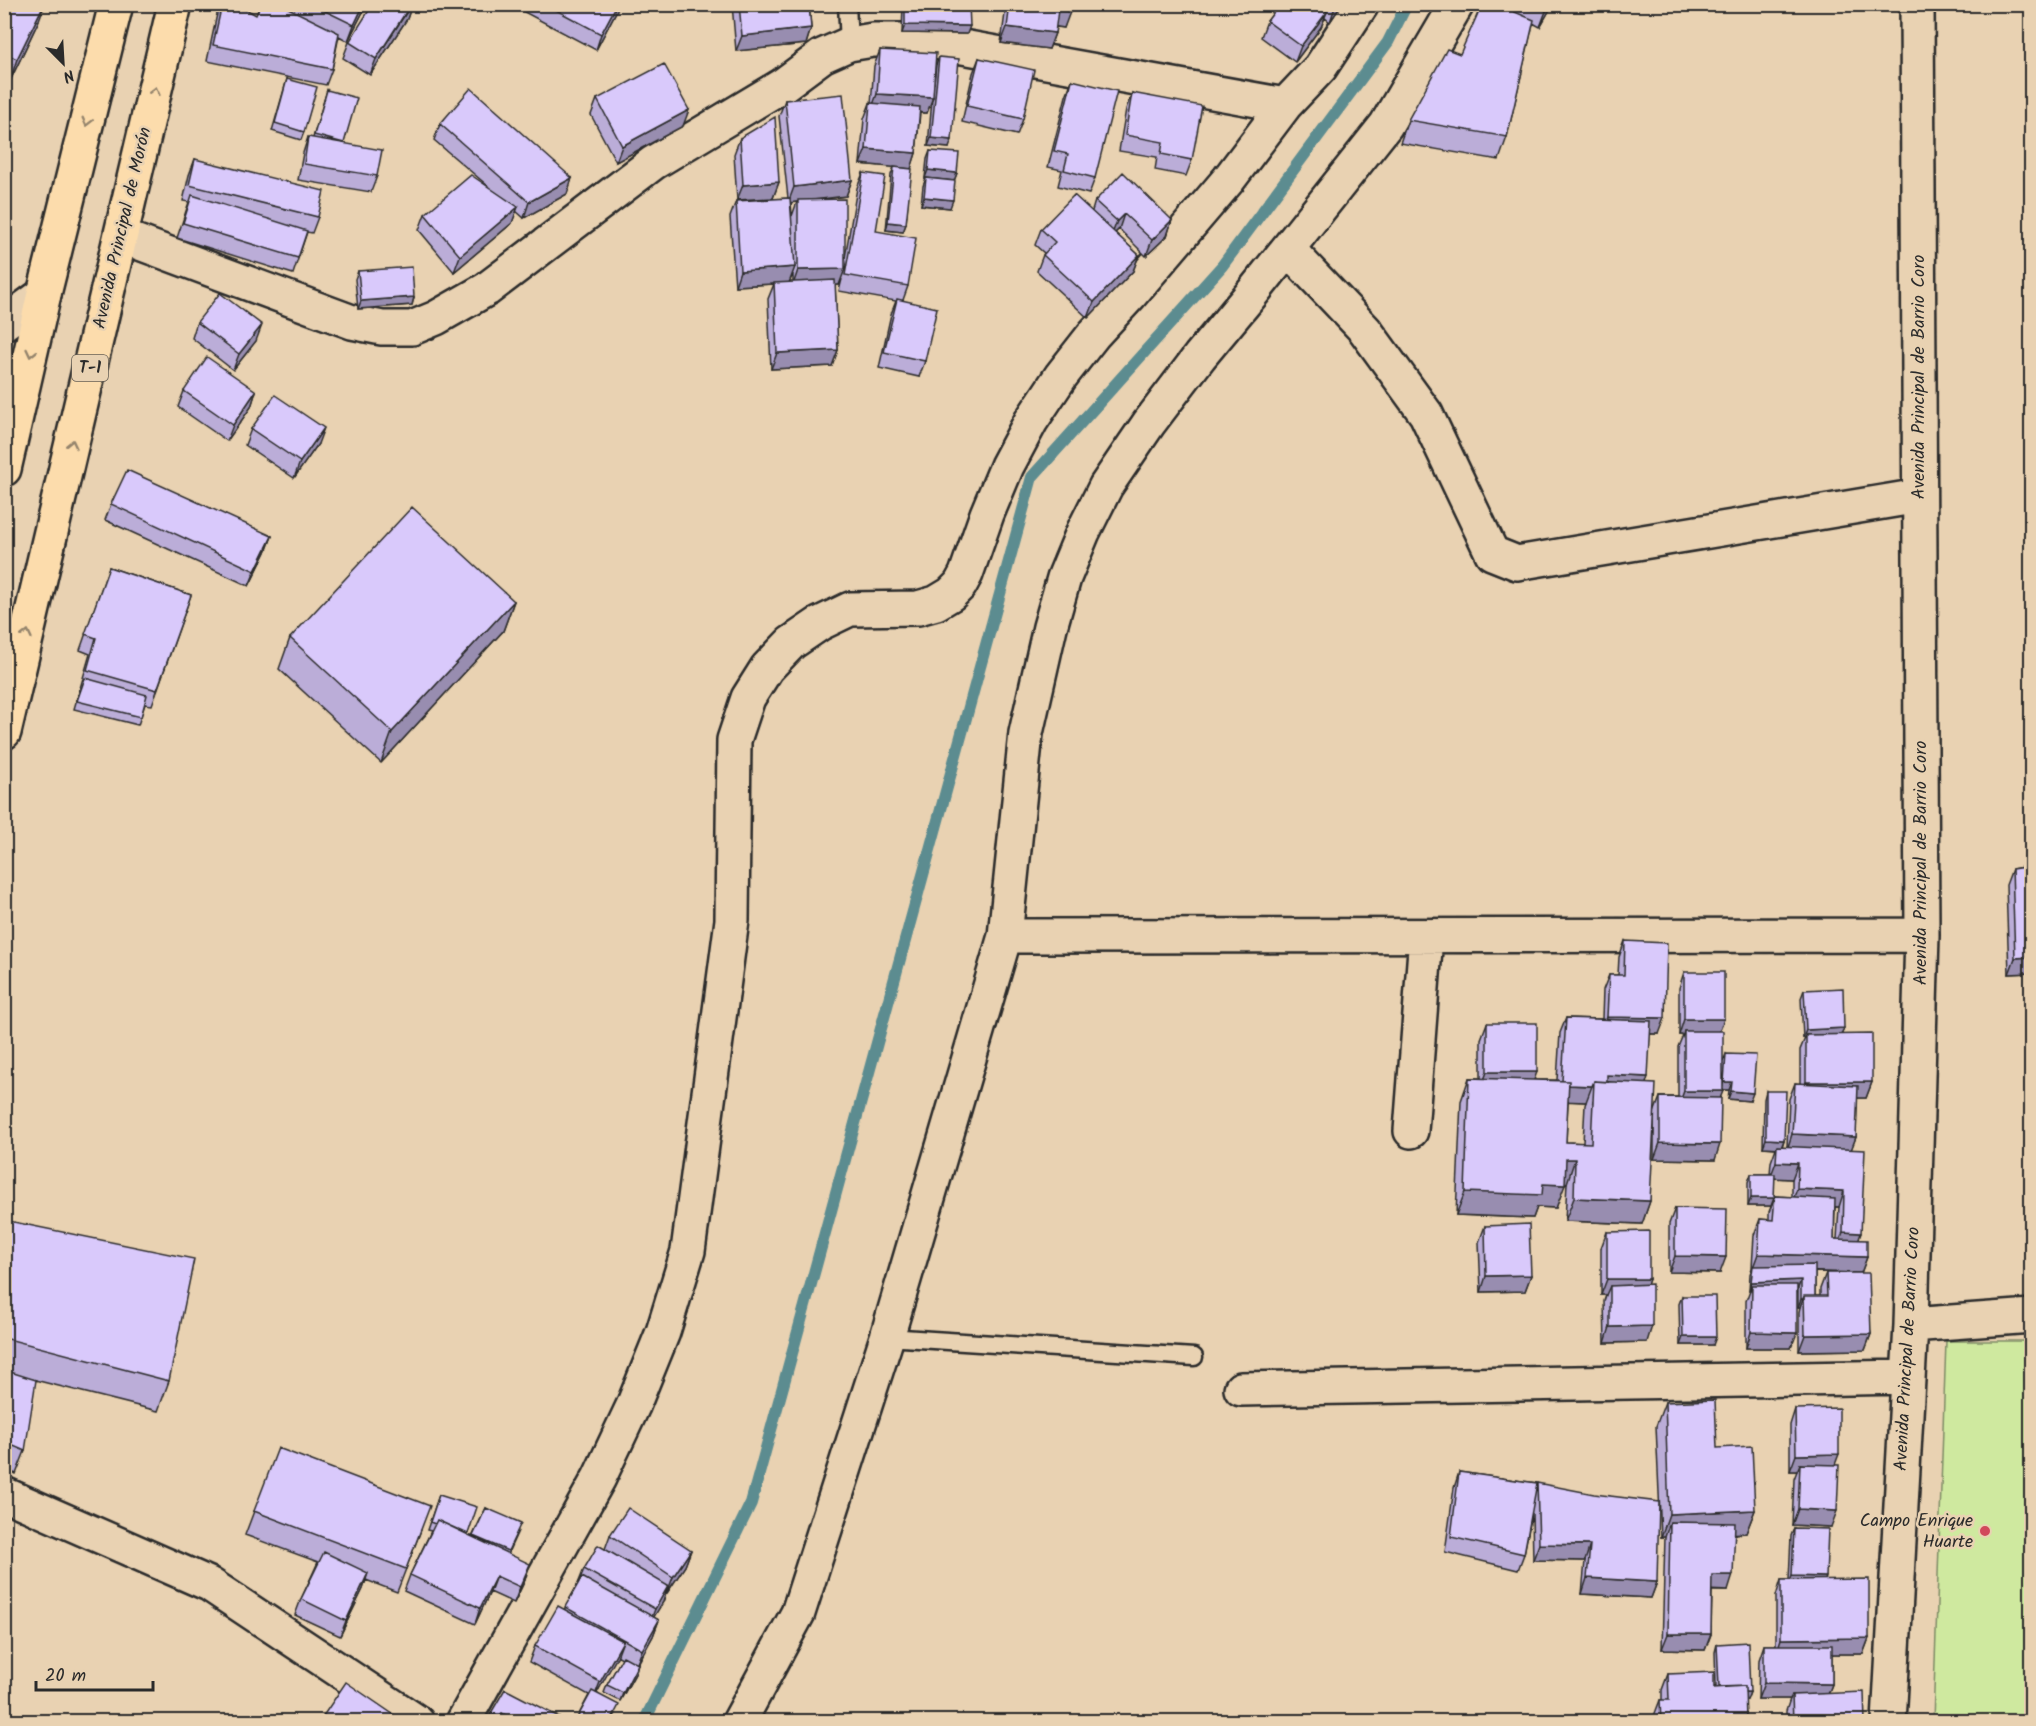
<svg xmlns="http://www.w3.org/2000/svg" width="2036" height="1726" font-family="Kalam,sans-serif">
  <rect width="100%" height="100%" fill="#e9d2b2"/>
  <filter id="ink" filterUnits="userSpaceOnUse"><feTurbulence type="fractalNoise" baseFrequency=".0167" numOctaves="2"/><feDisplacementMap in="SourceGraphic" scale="12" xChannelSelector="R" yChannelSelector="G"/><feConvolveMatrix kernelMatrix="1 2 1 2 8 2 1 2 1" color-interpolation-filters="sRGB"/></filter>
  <g filter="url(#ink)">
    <path fill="#cfe99f" stroke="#7d8a65" stroke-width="1.5" d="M1946 1341H2031V1721H1933Z"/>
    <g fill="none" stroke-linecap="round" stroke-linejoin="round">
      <path stroke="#5b8c90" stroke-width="12" d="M644 1722 751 1503 1032 477 1222 266 1388 42 1407 4"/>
      <g stroke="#2b2b2b" stroke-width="21">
        <path id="lane" d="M847 4 849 44
          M887 1337 1194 1357"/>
      </g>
      <g stroke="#2b2b2b" stroke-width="38">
        <path id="street" d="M121 236 352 322 382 328H412L436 318 487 289 653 163 783 85 822 56 849 44 873 40H924L1285 105
          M1288 249 1365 330 1426 414 1492 553 1517 563 1919 496
          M4 323 44 294
          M1005 936 1922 935
          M1411 1131 1426 936
          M1911 1325 2032 1316
          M1241 1389 1908 1377
          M4 1494 209 1584 417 1722
          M463 1722 599 1478 633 1406 663 1332 688 1251 732 920 734 740 748 698 767 668 791 643 819 624 850 609 918 608 936 603 951 594 960 585 966 574 987 514 1007 466 1031 421 1061 376 1094 334 1131 294 1229 179 1285 105 1320 68 1362 4
          M739 1722 798 1613 887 1337 1005 936 1026 733 1050 627 1064 578 1083 532 1106 486 1149 423 1200 356 1254 291 1386 125 1457 4
          M1889 1722 1911 1325 1922 935 1917 4"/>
      </g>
      <g stroke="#2b2b2b" stroke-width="38">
        <path id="primary" d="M4 469 44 294 116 4
          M4 732 175 4"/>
      </g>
      <use href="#lane" stroke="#e9d2b2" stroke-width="16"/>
      <use href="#street" stroke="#e9d2b2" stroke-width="33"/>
      <use href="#primary" stroke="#fcdcac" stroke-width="33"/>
    </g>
    <path fill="#bbadd8" stroke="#2b2b2b" stroke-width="1.5" fill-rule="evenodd" d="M4 4 39 20 9 83 4 81Z
      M221 4H236L256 15 261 4H367L348 41 339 36 332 69 326 85 207 61 217 14Z
      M412 4 407 19 370 75 343 58 349 42Z
      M513 4H620L596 50 513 6Z
      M732 4H809L811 28 806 44 736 51Z
      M883 4H969L967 34 902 33 903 5H883Z
      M997 4H1071L1064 28 1056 27 1055 33 1049 49 1001 43 1006 6Z
      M1280 4H1342L1330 22 1325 18 1321 27 1295 62 1261 37 1267 21Z
      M1501 4H1553L1540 27 1533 23 1507 137 1499 160 1400 143 1408 120 1460 54 1514 12Z
      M880 50 934 83 936 65 939 57 949 148 928 146 932 99 927 113H920L916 153 911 168 906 224 903 232 886 230 891 175 894 167 860 164 864 119 870 103 871 104 874 66Z
      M979 58 1023 119 1017 135 962 122 973 73Z
      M287 79 304 132 301 140 272 131Z
      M1072 80 1095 178 1089 194 1058 186 1062 170 1048 167 1066 96Z
      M327 90 344 144 377 176 371 192 298 180 303 153 308 137 313 138Z
      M1132 93 1192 160 1186 176 1155 170 1157 157 1119 151 1126 109Z
      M597 99 683 126 616 162 591 115Z
      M785 100 852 180 846 196 814 200 845 258 857 188 863 173 876 231 908 286 903 300 925 361 919 377 879 368 891 314 896 301 839 291 842 279 839 285H835L838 350 832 366 771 369 768 299 774 284 735 286 730 217 736 201 788 198 779 116ZM791 202H797L792 216ZM793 274V282L789 283Z
      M440 124 572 178 567 194 524 218 516 211 512 223 454 272 419 230 425 214 488 186 434 140Z
      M740 138 779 182 773 198 737 200 734 154Z
      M930 151 957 173 954 181 950 208 921 205 923 186 926 178H925L927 159Z
      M195 159 318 217 312 233 307 232 293 274 177 238 189 202 183 201 189 175Z
      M1095 201 1172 220 1167 236 1146 256 1119 229 1115 233 1139 255 1133 271 1088 318 1037 271 1043 255 1044 253 1035 245 1041 229 1092 211Z
      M358 271 414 297 412 305 358 309 355 279Z
      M197 322 256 341 233 370 192 338Z
      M184 391H256L251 407 227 441 178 407Z
      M251 429 318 444 294 478 245 445Z
      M111 504 272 536 266 552 249 586 105 520Z
      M109 567 191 595 152 705 145 704 138 725 74 709 90 654 80 650Z
      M514 601 503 631 381 763 279 669 290 638Z
      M2031 866V973L2009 974 2006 885 2012 869Z
      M1625 941 1659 1034H1650L1646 1084 1650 1201 1642 1224 1565 1221 1567 1183H1565L1556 1208 1537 1207 1533 1218 1456 1215 1461 1101 1469 1078H1481V1039L1487 1023 1534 1080H1557L1560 1033 1566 1018 1602 1019 1603 990 1609 975H1618L1619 957ZM1568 1101 1586 1102 1585 1105 1583 1143 1566 1142Z
      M1684 972 1719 1031 1723 1062 1726 1054 1750 1101 1728 1099 1729 1090H1723L1720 1098 1715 1160 1654 1159V1113L1660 1097H1678V1047L1683 1035H1679V988Z
      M1804 990 1842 1034 1872 1082 1866 1098H1857L1856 1137 1851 1149 1859 1240 1867 1257 1861 1273 1871 1334 1865 1350 1799 1351V1312L1800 1307H1798V1288H1797L1791 1348H1746V1301L1750 1290H1749L1750 1274 1752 1268 1754 1235 1760 1219 1769 1220V1212L1775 1196 1792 1197V1179L1774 1178 1771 1206H1748V1182L1751 1174H1770L1771 1162 1776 1148 1763 1147 1764 1099 1766 1091 1784 1140 1782 1147H1787L1789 1099 1795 1083 1800 1084V1050L1805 1038H1803L1801 998ZM1835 1207H1839L1837 1239H1834ZM1815 1272 1852 1273H1826L1820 1289V1296H1815Z
      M1675 1208 1720 1273 1669 1272V1224Z
      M4 1220 169 1381 158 1411 27 1378 25 1451 16 1474 4 1469Z
      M1485 1226 1531 1275 1525 1291 1481 1292 1479 1242Z
      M1607 1232 1649 1279 1647 1284V1342L1605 1343 1604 1301 1606 1295H1601V1248Z
      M1682 1296 1713 1345H1680L1679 1304Z
      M1665 1402 1717 1448 1755 1510 1746 1533 1735 1534 1728 1591H1712L1711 1634 1705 1650 1662 1649 1665 1537H1661L1656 1426Z
      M1795 1409 1835 1465 1831 1527 1792 1525 1794 1479 1797 1471H1790V1425Z
      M1459 1472 1537 1483 1657 1582 1651 1598 1582 1594 1585 1561 1533 1560 1532 1513 1524 1554 1518 1570 1445 1552 1454 1488Z
      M439 1495 468 1535 472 1537 486 1508 518 1531 508 1553 525 1580 514 1603 490 1592 475 1624 404 1591 410 1575 431 1531 427 1530Z
      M254 1511 421 1530 397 1592 366 1580 363 1589 340 1636 295 1615 301 1599 318 1562 245 1535Z
      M1794 1528 1825 1579 1869 1638 1863 1654H1832V1684L1828 1694 1865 1722H1786V1711L1790 1699H1758L1759 1660 1764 1645H1776V1596L1781 1580H1789L1791 1536Z
      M610 1535 691 1550 685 1566 667 1593 666 1592 663 1602 653 1617 659 1620 653 1636 638 1664 636 1672 620 1701 604 1693 607 1685 622 1658 617 1655 597 1693 616 1713 611 1722H575L589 1695 529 1662 535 1646 564 1610 578 1584 584 1569 605 1549Z
      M1717 1644 1750 1692 1747 1700H1745L1746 1722H1655L1654 1716 1660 1700H1662V1690L1668 1674 1716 1687 1715 1652Z
      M491 1713 559 1717 557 1722H490L488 1721Z"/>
    <path fill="#988db0" stroke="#2b2b2b" stroke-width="1.5" d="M44 4H45L39 20 9 83 17 59Z
      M364 4H367L348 41 354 25Z
      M412 4 407 19 370 75 376 59Z
      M617 4H620L596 50 601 34Z
      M883 4H903L883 5Z
      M1336 4H1342L1330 22Z
      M1550 4H1553L1540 27 1546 11Z
      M1058 10 1070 12 1064 28 1052 26Z
      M1327 12 1321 27 1295 62 1301 46Z
      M905 25 970 26 967 34 902 33Z
      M1007 27 1055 33 1049 49 1001 43Z
      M811 28 806 44 736 51 742 36Z
      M877 94 933 97 927 113 871 110Z
      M689 110 683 126 616 162 622 146Z
      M931 138 952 140 949 148 928 146Z
      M866 149 916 153 911 169 860 164Z
      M928 170 957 173 954 181 925 178Z
      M572 178 567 194 524 218 529 202Z
      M852 180 846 196 788 203 794 187Z
      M779 182 773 198 737 200 743 185Z
      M924 197 953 200 950 208 921 205Z
      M518 207 512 223 454 272 460 256Z
      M1124 214 1119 229 1111 237 1117 221Z
      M1172 220 1167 236 1146 256 1152 240Z
      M888 222 906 224 903 232 886 230Z
      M1139 255 1133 271 1088 318 1094 302Z
      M795 267 789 283 735 286 740 271Z
      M845 269 839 285H793L798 270Z
      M414 297 412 305 358 309 361 301Z
      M262 325 256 341 233 370 239 354Z
      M838 350 832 366 771 369 777 353Z
      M256 391 251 407 227 441 233 425Z
      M324 428 318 444 294 478 300 462Z
      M272 536 266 552 249 586 255 571Z
      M514 601 503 631 381 763 392 732Z
      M2031 957V973L2009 974 2015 958Z
      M1607 1017 1665 1018 1659 1034 1602 1033Z
      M1684 1019H1724L1718 1035 1684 1031 1683 1035H1679Z
      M1844 1028 1841 1036 1806 1035 1805 1038H1803L1806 1030Z
      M1487 1072H1537L1531 1088H1481Z
      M1607 1075 1648 1077 1643 1093 1593 1102Z
      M1724 1082H1732L1729 1090H1721Z
      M1806 1082H1872L1866 1098H1800Z
      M1562 1085 1592 1086 1586 1102 1556 1101Z
      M1684 1091H1723L1717 1106 1678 1107Z
      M1731 1091 1753 1093 1750 1101 1728 1099Z
      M1792 1134 1856 1137 1850 1153 1787 1150Z
      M1766 1139 1784 1140 1781 1148 1763 1147Z
      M1660 1143 1720 1144 1715 1160 1654 1159Z
      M1566 1159H1575L1567 1183H1557Z
      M1776 1162 1798 1163 1792 1179 1770 1178Z
      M1543 1184 1565 1185 1556 1208 1537 1207 1533 1218 1456 1215 1465 1192Z
      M1797 1189 1844 1191 1839 1207 1791 1205Z
      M1574 1198 1650 1201 1642 1224 1565 1221Z
      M1751 1198H1774L1771 1206H1748Z
      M1843 1232 1861 1233 1856 1248H1837Z
      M1758 1254 1867 1257 1861 1273 1752 1270Z
      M1675 1256 1726 1257 1720 1273 1669 1272Z
      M1531 1275 1525 1291 1481 1292 1486 1276Z
      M1607 1279H1649L1644 1294 1610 1286 1606 1295H1601Z
      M1801 1280 1798 1288 1752 1290V1285L1750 1290H1749L1751 1282Z
      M1801 1299H1803L1800 1307H1798Z
      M1652 1326 1647 1342 1605 1343 1610 1327Z
      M1751 1332 1797 1333 1791 1348H1746Z
      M1871 1334 1865 1350 1799 1351 1805 1335Z
      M1683 1337H1716L1713 1345H1680Z
      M1839 1454 1833 1470 1800 1464 1797 1471H1790L1796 1455Z
      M1798 1509 1837 1511 1831 1527 1792 1525Z
      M1755 1510 1746 1533 1670 1537V1522L1665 1537H1661L1669 1514Z
      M1539 1544 1590 1545 1585 1561 1533 1560Z
      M691 1550 685 1566 667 1593 673 1577Z
      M530 1564 525 1580 514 1603 520 1587Z
      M368 1573 363 1589 340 1636 346 1621Z
      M1712 1575H1733L1728 1591 1706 1590Z
      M496 1576 490 1592 475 1624 480 1608Z
      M1792 1576 1826 1577 1823 1585 1789 1584Z
      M1587 1578 1657 1582 1651 1598 1582 1594Z
      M668 1586 663 1602 649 1625 655 1609Z
      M659 1620 653 1636 636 1666 642 1650Z
      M1668 1634H1711L1705 1650 1662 1649Z
      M1869 1638 1863 1654H1776L1781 1639Z
      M623 1641 617 1657 594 1698 600 1682Z
      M638 1664 636 1672 620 1701 623 1693Z
      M1764 1683 1832 1684 1826 1700 1792 1695 1790 1699H1758Z
      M1750 1692 1747 1700 1716 1701 1719 1693Z"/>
    <path fill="#d9c9fb" stroke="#2b2b2b" stroke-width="1.5" d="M4 4H44L17 59 4 53Z
      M222 4H236L256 15 261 4H280L339 33 332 69 213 45Z
      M311 4H364L354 25Z
      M373 4H411L376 59 349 42Z
      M545 4H617L601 34Z
      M739 4H809L811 28 742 36Z
      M905 4H969L970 26 905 25Z
      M1010 4H1071L1070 12 1058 10 1055 33 1007 27Z
      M1280 4H1317L1327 12 1301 46 1267 21Z
      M1482 4H1496L1534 20 1507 137 1408 120 1447 49 1460 54Z
      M1535 4H1550L1546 11Z
      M880 50 936 53 933 97 877 94Z
      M939 57 959 59 952 140 931 138Z
      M979 58 1034 70 1023 119 967 106Z
      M664 64 689 110 622 146 597 99Z
      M287 79 317 87 304 132 275 123Z
      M1072 80 1117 91 1095 178 1064 170 1068 154 1054 151Z
      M471 88 572 178 529 202 440 124Z
      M327 90 357 98 344 143 314 135Z
      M1132 93 1202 106 1192 160 1161 154 1163 142 1125 135Z
      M843 94 852 180 794 187 785 100Z
      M870 103 920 107 916 153 866 149Z
      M775 117 779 182 743 185 740 138Z
      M308 137 382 150 377 176 304 164Z
      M930 151 959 153 957 173 928 170Z
      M195 159 324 191 318 217 189 185Z
      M894 167 912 169 906 224 888 222Z
      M1123 172 1172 220 1152 240 1124 214 1117 221 1095 201Z
      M863 173 885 176 876 231 916 238 908 286 845 275Z
      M471 175 518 207 460 256 425 214Z
      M926 178 955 181 953 200 924 197Z
      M192 195 307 231 298 258 183 223Z
      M1074 195 1139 255 1094 302 1043 255 1055 242 1041 229Z
      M790 198 795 267 740 271 736 201Z
      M845 199V269L798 270V200Z
      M412 267 414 297 361 301 358 271Z
      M835 280 838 350 777 353 774 283Z
      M220 293 262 325 239 354 197 322Z
      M897 299 937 308 925 361 884 352Z
      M207 357 256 391 233 425 184 391Z
      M275 395 324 428 300 462 251 429Z
      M127 470 272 536 255 571 111 504Z
      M412 507 514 601 392 732 290 638Z
      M109 567 191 595 157 690 87 670 96 638 85 634Z
      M85 678 147 695 141 717 77 701Z
      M2031 866V957L2015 958 2012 869Z
      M1625 941 1667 943 1665 1018 1607 1017 1609 975H1624Z
      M1684 972H1724V1019H1684Z
      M1843 988 1844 1028 1806 1030 1804 990Z
      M1566 1018 1651 1021 1648 1077 1607 1075V1082L1594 1081 1592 1086 1569 1085V1081H1562Z
      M1487 1023H1537V1072H1487Z
      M1684 1031H1723V1091H1684Z
      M1872 1034V1082H1806V1035Z
      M1726 1054 1756 1055 1753 1093 1731 1091 1732 1082H1724Z
      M1469 1078 1569 1081 1566 1142 1591 1143 1594 1081 1656 1084 1650 1201 1574 1198 1575 1159H1566L1565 1185 1543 1184 1542 1195 1465 1192Z
      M1795 1083 1858 1086 1856 1137 1792 1134Z
      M1766 1091H1786L1784 1140 1766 1139Z
      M1660 1097 1721 1098 1720 1144 1660 1143Z
      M1777 1146 1865 1150 1861 1233 1843 1232 1844 1191 1797 1189 1798 1163 1776 1162Z
      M1751 1174H1775L1774 1198H1751Z
      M1775 1196 1835 1199 1834 1239 1867 1240V1257L1758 1254 1760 1219 1773 1220Z
      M1675 1208 1727 1209 1726 1257 1675 1256Z
      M4 1220 194 1259 169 1381 4 1338Z
      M1529 1224 1531 1275 1486 1276 1485 1226Z
      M1649 1231V1279H1607V1232Z
      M1815 1265V1296H1804L1803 1299H1801V1280L1751 1282 1753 1266Z
      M1826 1273H1869L1871 1334 1805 1335 1804 1296H1827Z
      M1652 1284V1326L1610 1327V1286Z
      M1752 1285H1797V1333L1751 1332Z
      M1682 1296H1715L1716 1337H1683Z
      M4 1370 36 1380 25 1451 4 1442Z
      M1715 1400 1717 1448 1752 1446 1755 1510 1669 1514 1665 1402Z
      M1839 1408V1454L1796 1455 1795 1409Z
      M278 1448 430 1506 406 1569 254 1511Z
      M1800 1464 1839 1465 1837 1511 1798 1509Z
      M1459 1472 1537 1483 1594 1494 1659 1502 1657 1582 1587 1578 1590 1545 1539 1544 1537 1483 1524 1554 1451 1537Z
      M439 1495 477 1507 468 1534 437 1520 435 1524 430 1522Z
      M486 1508 521 1523 508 1551 473 1536Z
      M628 1508 691 1550 673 1577 610 1535Z
      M437 1520 530 1564 520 1587 496 1576 480 1608 410 1575Z
      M1670 1522 1735 1523 1733 1575H1712L1711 1634H1668Z
      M1794 1528 1828 1529 1826 1577 1792 1576Z
      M598 1545 668 1586 655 1609 584 1569Z
      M324 1552 368 1573 346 1621 301 1599Z
      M582 1577 659 1620 642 1650 565 1607Z
      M1869 1579V1638L1781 1639V1580Z
      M558 1606 623 1641 600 1682 535 1646Z
      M1748 1642 1750 1692H1745V1686L1719 1687 1717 1644Z
      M1764 1645H1832V1684L1764 1683Z
      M623 1656 638 1664 623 1693 607 1685Z
      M1714 1672V1688L1745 1686 1746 1722H1661L1660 1700H1669L1668 1674Z
      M346 1682 397 1717 394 1722H319Z
      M505 1689 559 1717 556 1722H517L502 1713 499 1717 491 1713Z
      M592 1691 619 1705 610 1722H575Z
      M1864 1692 1865 1722H1793L1792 1695Z
      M502 1713 517 1722H497Z"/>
    <defs><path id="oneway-chevron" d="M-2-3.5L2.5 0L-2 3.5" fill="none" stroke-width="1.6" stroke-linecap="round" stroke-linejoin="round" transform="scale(1.5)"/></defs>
    <g stroke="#94846c">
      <use href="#oneway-chevron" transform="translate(155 91) rotate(-77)"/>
      <use href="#oneway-chevron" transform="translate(87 122) rotate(104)"/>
      <use href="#oneway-chevron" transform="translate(31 353) rotate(103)"/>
      <use href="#oneway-chevron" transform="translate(72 444) rotate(-77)"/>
      <use href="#oneway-chevron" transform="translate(27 634) rotate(-77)"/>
    </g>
  </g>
  <circle fill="#d1495b" stroke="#e9d2b2" stroke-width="2" cx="1985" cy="1531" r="6"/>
  <g text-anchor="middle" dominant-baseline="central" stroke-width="5" stroke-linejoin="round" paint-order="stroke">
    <rect fill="#e9d2b2" stroke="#645d54" stroke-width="1.5" x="72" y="355" width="36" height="26" rx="4.5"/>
    <g font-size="16" font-weight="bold" fill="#2b2b2b">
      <text x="90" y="368">T-1</text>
    </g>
    <g font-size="18" fill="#2b2b2b" stroke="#e9d2b2">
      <text transform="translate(123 228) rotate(-77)">Avenida Principal de Morón</text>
      <text transform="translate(1919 377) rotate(-90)">Avenida Principal de Barrio Coro</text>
      <text transform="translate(1921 863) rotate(-90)">Avenida Principal de Barrio Coro</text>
      <text transform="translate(1908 1349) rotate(-87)">Avenida Principal de Barrio Coro</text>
    </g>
    <g font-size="18" fill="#2b2b2b" stroke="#e9d2b2" text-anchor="end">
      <text x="1973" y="1521">Campo Enrique<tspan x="1973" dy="21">Huarte</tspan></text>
    </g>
  </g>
  <rect width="2036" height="1726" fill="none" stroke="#e9d2b2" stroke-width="24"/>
  <rect x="12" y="12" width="2012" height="1702" fill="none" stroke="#2b2b2b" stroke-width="2" filter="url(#ink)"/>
  <g transform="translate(63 63) rotate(156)" stroke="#e9d2b2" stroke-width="4.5" paint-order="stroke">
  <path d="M0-4.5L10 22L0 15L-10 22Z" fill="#2b2b2b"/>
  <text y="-9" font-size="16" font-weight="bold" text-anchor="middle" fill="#2b2b2b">N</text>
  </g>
  <path d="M36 1681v9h117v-9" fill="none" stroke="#2b2b2b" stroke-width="3"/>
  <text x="45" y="1681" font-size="18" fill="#2b2b2b" stroke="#e9d2b2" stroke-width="4.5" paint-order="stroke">20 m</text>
</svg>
